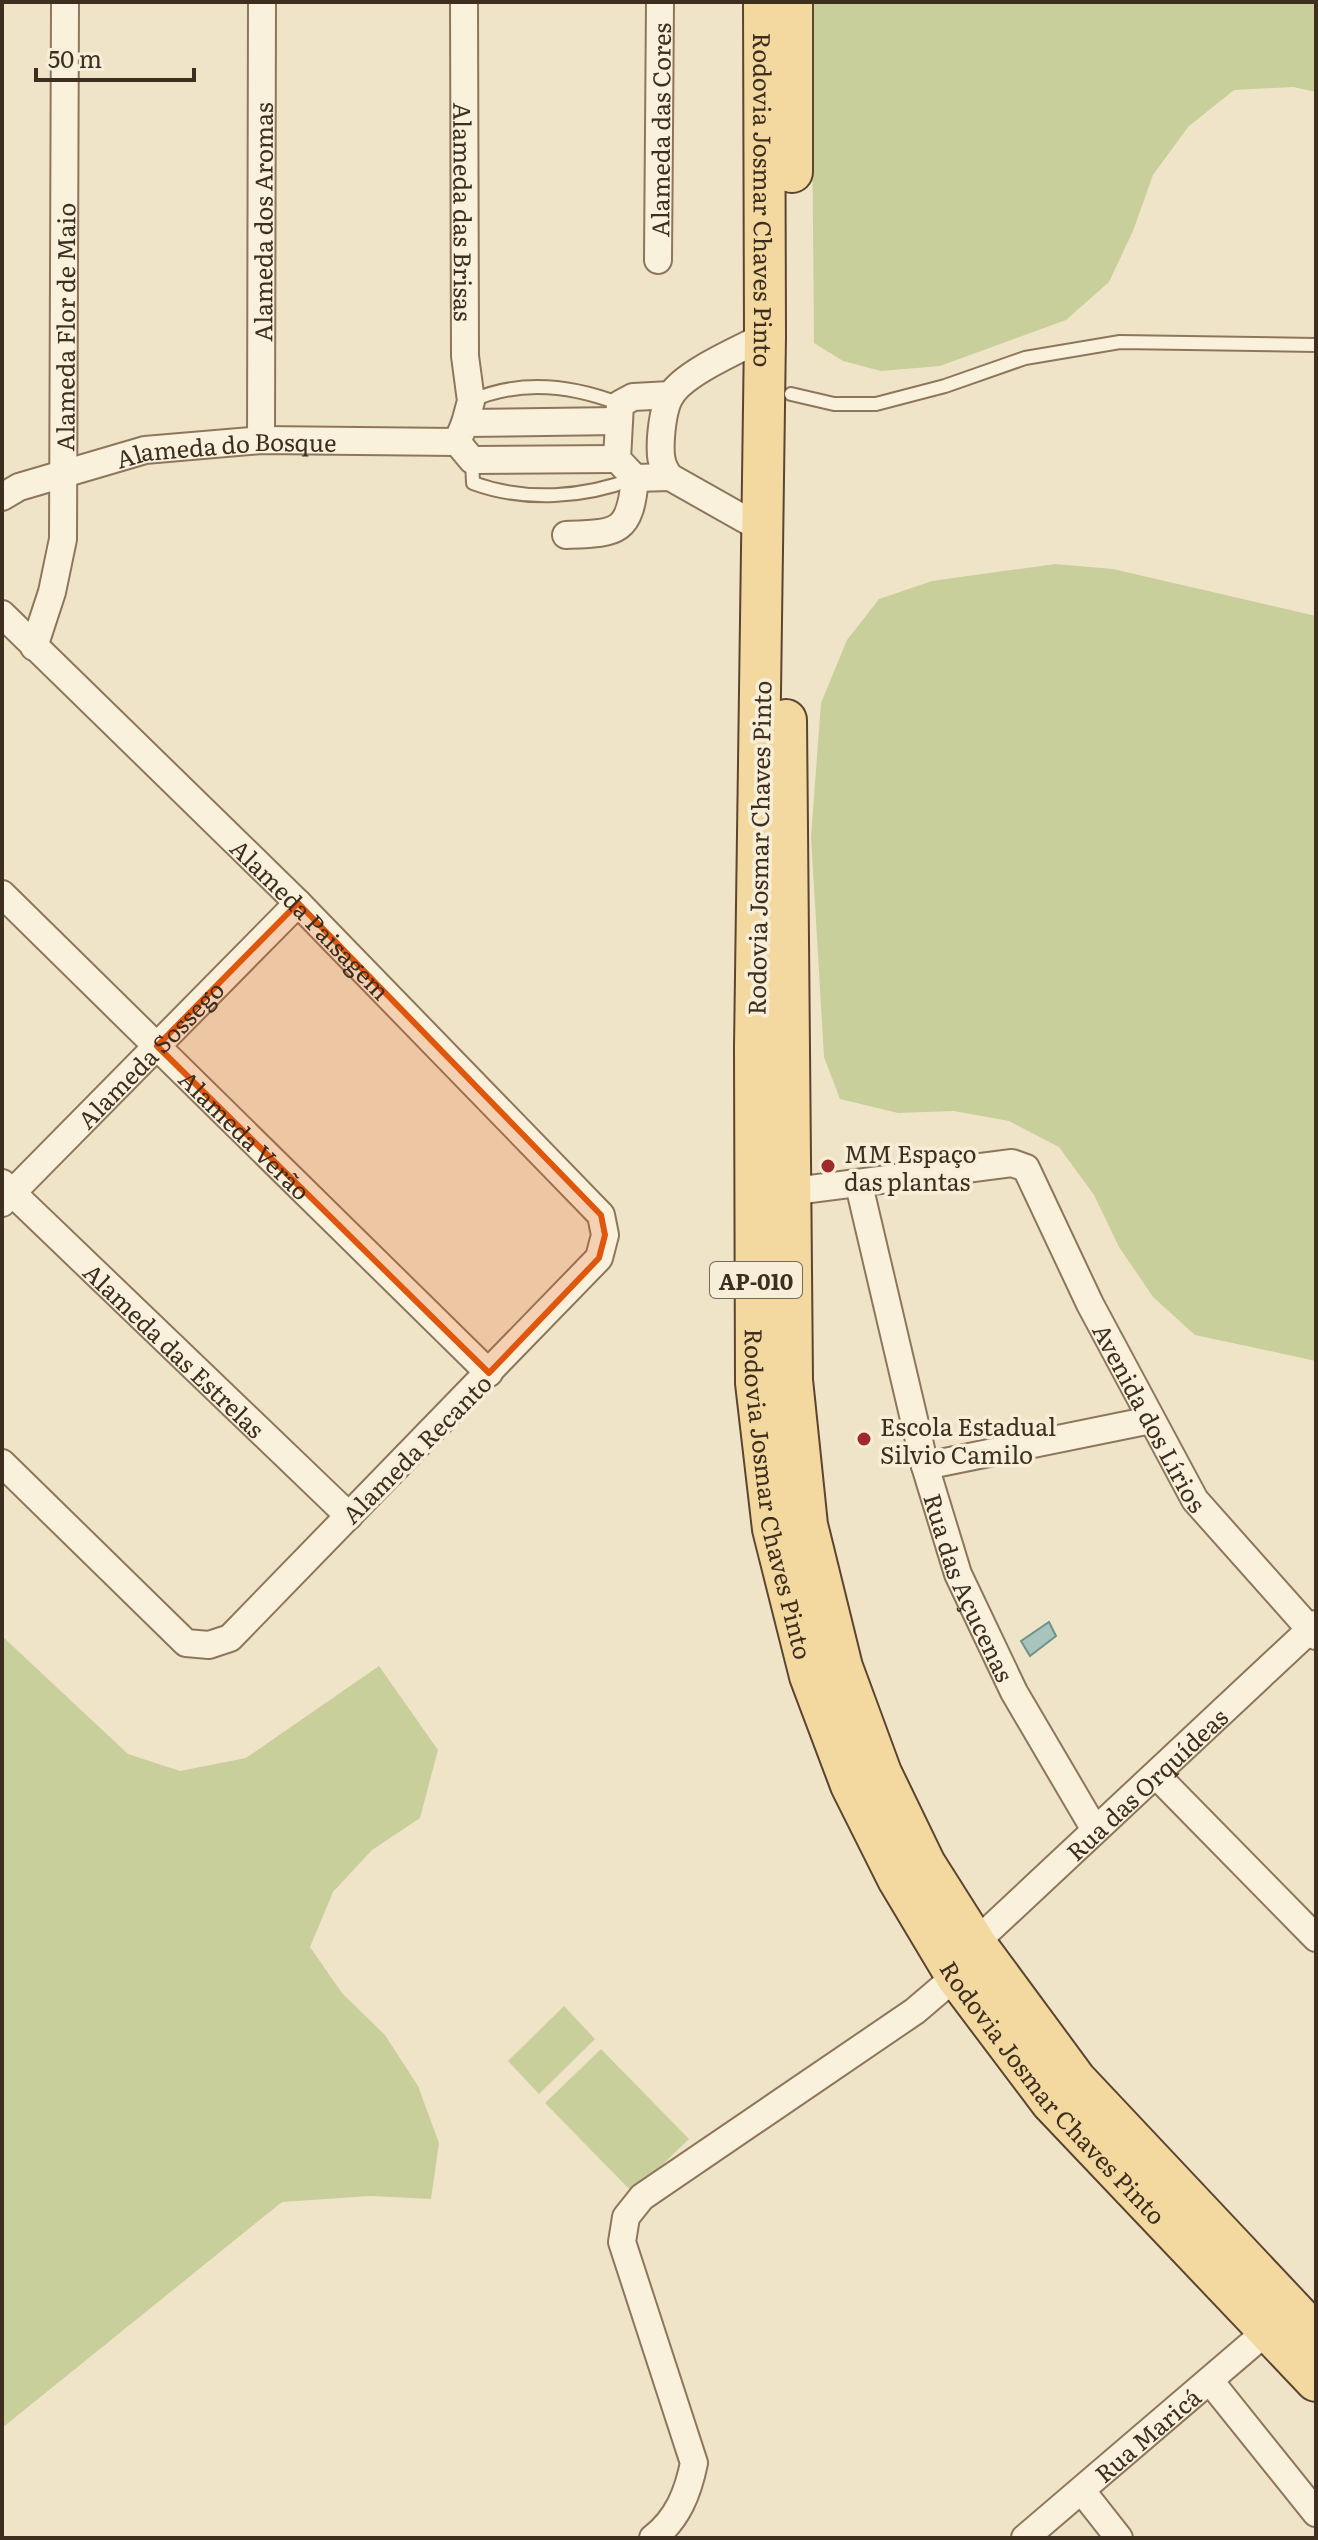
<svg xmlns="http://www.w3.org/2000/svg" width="1318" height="2540" font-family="Literata,serif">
  <rect width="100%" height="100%" fill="#f0e4c8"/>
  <path fill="#c9cf9b" d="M811 2H1316V92L1293 87 1234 90 1188 127 1153 175 1133 231 1109 282 1066 320 940 366 881 371 843 361 814 343Z
    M1055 564 1113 569 1316 616V1361L1195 1335 1153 1297 1119 1247 1094 1195 1059 1147 1009 1121 954 1111 898 1113 840 1099 824 1057 811 837 821 703 847 640 879 599 932 581Z
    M2 1636 128 1754 180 1771 246 1758 379 1666 438 1750 420 1818 372 1850 333 1892 310 1947 342 1993 385 2035 418 2086 439 2143 431 2199 370 2196 282 2202 2 2428Z
    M564 2006 595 2039 539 2094 508 2061Z
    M601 2049 689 2139 633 2193 545 2103Z"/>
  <path fill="#a9c4bc" stroke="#6f938a" stroke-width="2" d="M1049 1622 1056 1636 1030 1656 1021 1641Z"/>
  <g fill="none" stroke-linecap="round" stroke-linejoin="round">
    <g stroke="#8d765c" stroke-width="16">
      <path id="lane" d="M791 394 834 404H876L945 386 1025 358 1120 342 1316 345
        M471 401C520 379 571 385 620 404
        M472 460 473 483C525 502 584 498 635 478"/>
    </g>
    <g stroke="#8d765c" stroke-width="30">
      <g id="street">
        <path id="s1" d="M464 2 465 356 471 401 465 423"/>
        <path id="s2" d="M658 260 660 2"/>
        <path d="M460 435 465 423 618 421"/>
        <path id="s3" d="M261 440 262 2"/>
        <path d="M457 442 472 460 617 459"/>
        <path d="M670 477 635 478 617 459 620 404 633 397 671 395"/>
        <path id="s4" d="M2 497 19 487 145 450 261 440 457 442"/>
        <path d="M762 529 670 477C660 465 660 453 661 437 662 424 664 406 671 395 685 372 741 349 765 336"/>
        <path d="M566 535C618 533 630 534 635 478"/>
        <path id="s5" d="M2 614 298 903 601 1215 605 1235 599 1258 230 1638 209 1645 186 1643 2 1463"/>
        <path id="s6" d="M34 647 52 592 63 539 65 2"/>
        <path id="s7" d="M2 894 489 1373"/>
        <path id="s8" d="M2 1183 349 1516"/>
        <path id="s9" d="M859 1185 925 1466 958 1574 1014 1692 1095 1830"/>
        <path id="s10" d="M787 1192 1012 1163 1026 1168 1090 1304 1195 1500 1316 1636"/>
        <path id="s11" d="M2 1203 298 903"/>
        <path d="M925 1466 1151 1420"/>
        <path d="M1157 1776 1316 1938"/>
        <path id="s12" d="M975 1943 1316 1624"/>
        <path d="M1210 2381 1316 2513"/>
        <path d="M1082 2491 1119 2538"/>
        <path d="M653 2538C678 2519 688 2492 694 2463L622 2242 626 2217 642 2197 915 2011 956 1976"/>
        <path id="s13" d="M1025 2538 1267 2331"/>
      </g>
    </g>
    <g stroke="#5b4430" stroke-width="44">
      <g id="primary">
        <path id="s14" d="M764 2 765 336 755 1048 756 1383 773 1529 810 1676 851 1785 898 1879 956 1976 1051 2102 1316 2381"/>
        <path d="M792 172V2"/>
        <path d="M786 720 792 1380 807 1525 842 1667 881 1773 925 1864 975 1943 1076 2080 1316 2335"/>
      </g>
    </g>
    <use href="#lane" stroke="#faf1dc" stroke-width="12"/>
    <use href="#street" stroke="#faf1dc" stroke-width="26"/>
    <use href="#primary" stroke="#f3d9a0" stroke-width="40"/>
  </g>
  <path fill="#df570d" fill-opacity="0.2" stroke="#df570d" stroke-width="6" stroke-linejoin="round" d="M298 903 601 1215 605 1235 599 1258 489 1373 157 1046Z"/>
  <g fill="#9e2a2b" stroke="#f7eed8" stroke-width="3">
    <circle cx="828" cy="1166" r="8"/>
    <circle cx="864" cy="1439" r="8"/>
  </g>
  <g text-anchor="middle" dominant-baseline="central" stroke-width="7" stroke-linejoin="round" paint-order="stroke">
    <rect fill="#f7eed8" stroke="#756857" stroke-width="2" x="710" y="1262" width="92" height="36" rx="6"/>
    <g font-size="22" font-weight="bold" fill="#3d2e20">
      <text x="756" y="1280">AP-010</text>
    </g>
    <g font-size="24" fill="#3d2e20" stroke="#f7eed8">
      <text stroke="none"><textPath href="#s2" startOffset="130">Alameda das Cores</textPath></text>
      <text stroke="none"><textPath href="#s14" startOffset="198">Rodovia Josmar Chaves Pinto</textPath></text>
      <text stroke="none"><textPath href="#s1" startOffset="210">Alameda das Brisas</textPath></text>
      <text stroke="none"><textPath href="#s3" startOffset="218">Alameda dos Aromas</textPath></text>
      <text stroke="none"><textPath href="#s6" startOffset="324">Alameda Flor de Maio</textPath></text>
      <text stroke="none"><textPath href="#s4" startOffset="232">Alameda do Bosque</textPath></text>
      <text transform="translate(758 848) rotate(-89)">Rodovia Josmar Chaves Pinto</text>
      <text stroke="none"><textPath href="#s5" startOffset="434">Alameda Paisagem</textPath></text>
      <text stroke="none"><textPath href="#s11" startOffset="210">Alameda Sossego</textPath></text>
      <text stroke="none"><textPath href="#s7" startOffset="342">Alameda Verão</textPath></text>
      <text stroke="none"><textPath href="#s8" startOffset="240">Alameda das Estrelas</textPath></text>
      <text stroke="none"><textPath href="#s10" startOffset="520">Avenida dos Lírios</textPath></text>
      <text transform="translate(416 1448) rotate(-45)">Alameda Recanto</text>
      <text stroke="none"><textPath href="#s14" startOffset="1494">Rodovia Josmar Chaves Pinto</textPath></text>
      <text stroke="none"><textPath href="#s9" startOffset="418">Rua das Açucenas</textPath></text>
      <text stroke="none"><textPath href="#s12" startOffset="234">Rua das Orquídeas</textPath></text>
      <text stroke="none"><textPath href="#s14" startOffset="2166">Rodovia Josmar Chaves Pinto</textPath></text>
      <text stroke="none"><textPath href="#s13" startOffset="160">Rua Maricá</textPath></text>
    </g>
    <g font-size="24" fill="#3d2e20" stroke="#f7eed8" text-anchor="start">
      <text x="844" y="1152">MM Espaço<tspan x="844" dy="28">das plantas</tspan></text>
      <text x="880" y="1425">Escola Estadual<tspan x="880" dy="28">Silvio Camilo</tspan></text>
    </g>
  </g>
  <rect width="1318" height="2540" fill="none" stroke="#3d2e20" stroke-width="8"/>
  <path d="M36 68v12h158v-12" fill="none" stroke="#3d2e20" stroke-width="4"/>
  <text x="48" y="68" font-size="24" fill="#3d2e20" stroke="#f7eed8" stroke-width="6" paint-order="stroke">50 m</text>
</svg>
